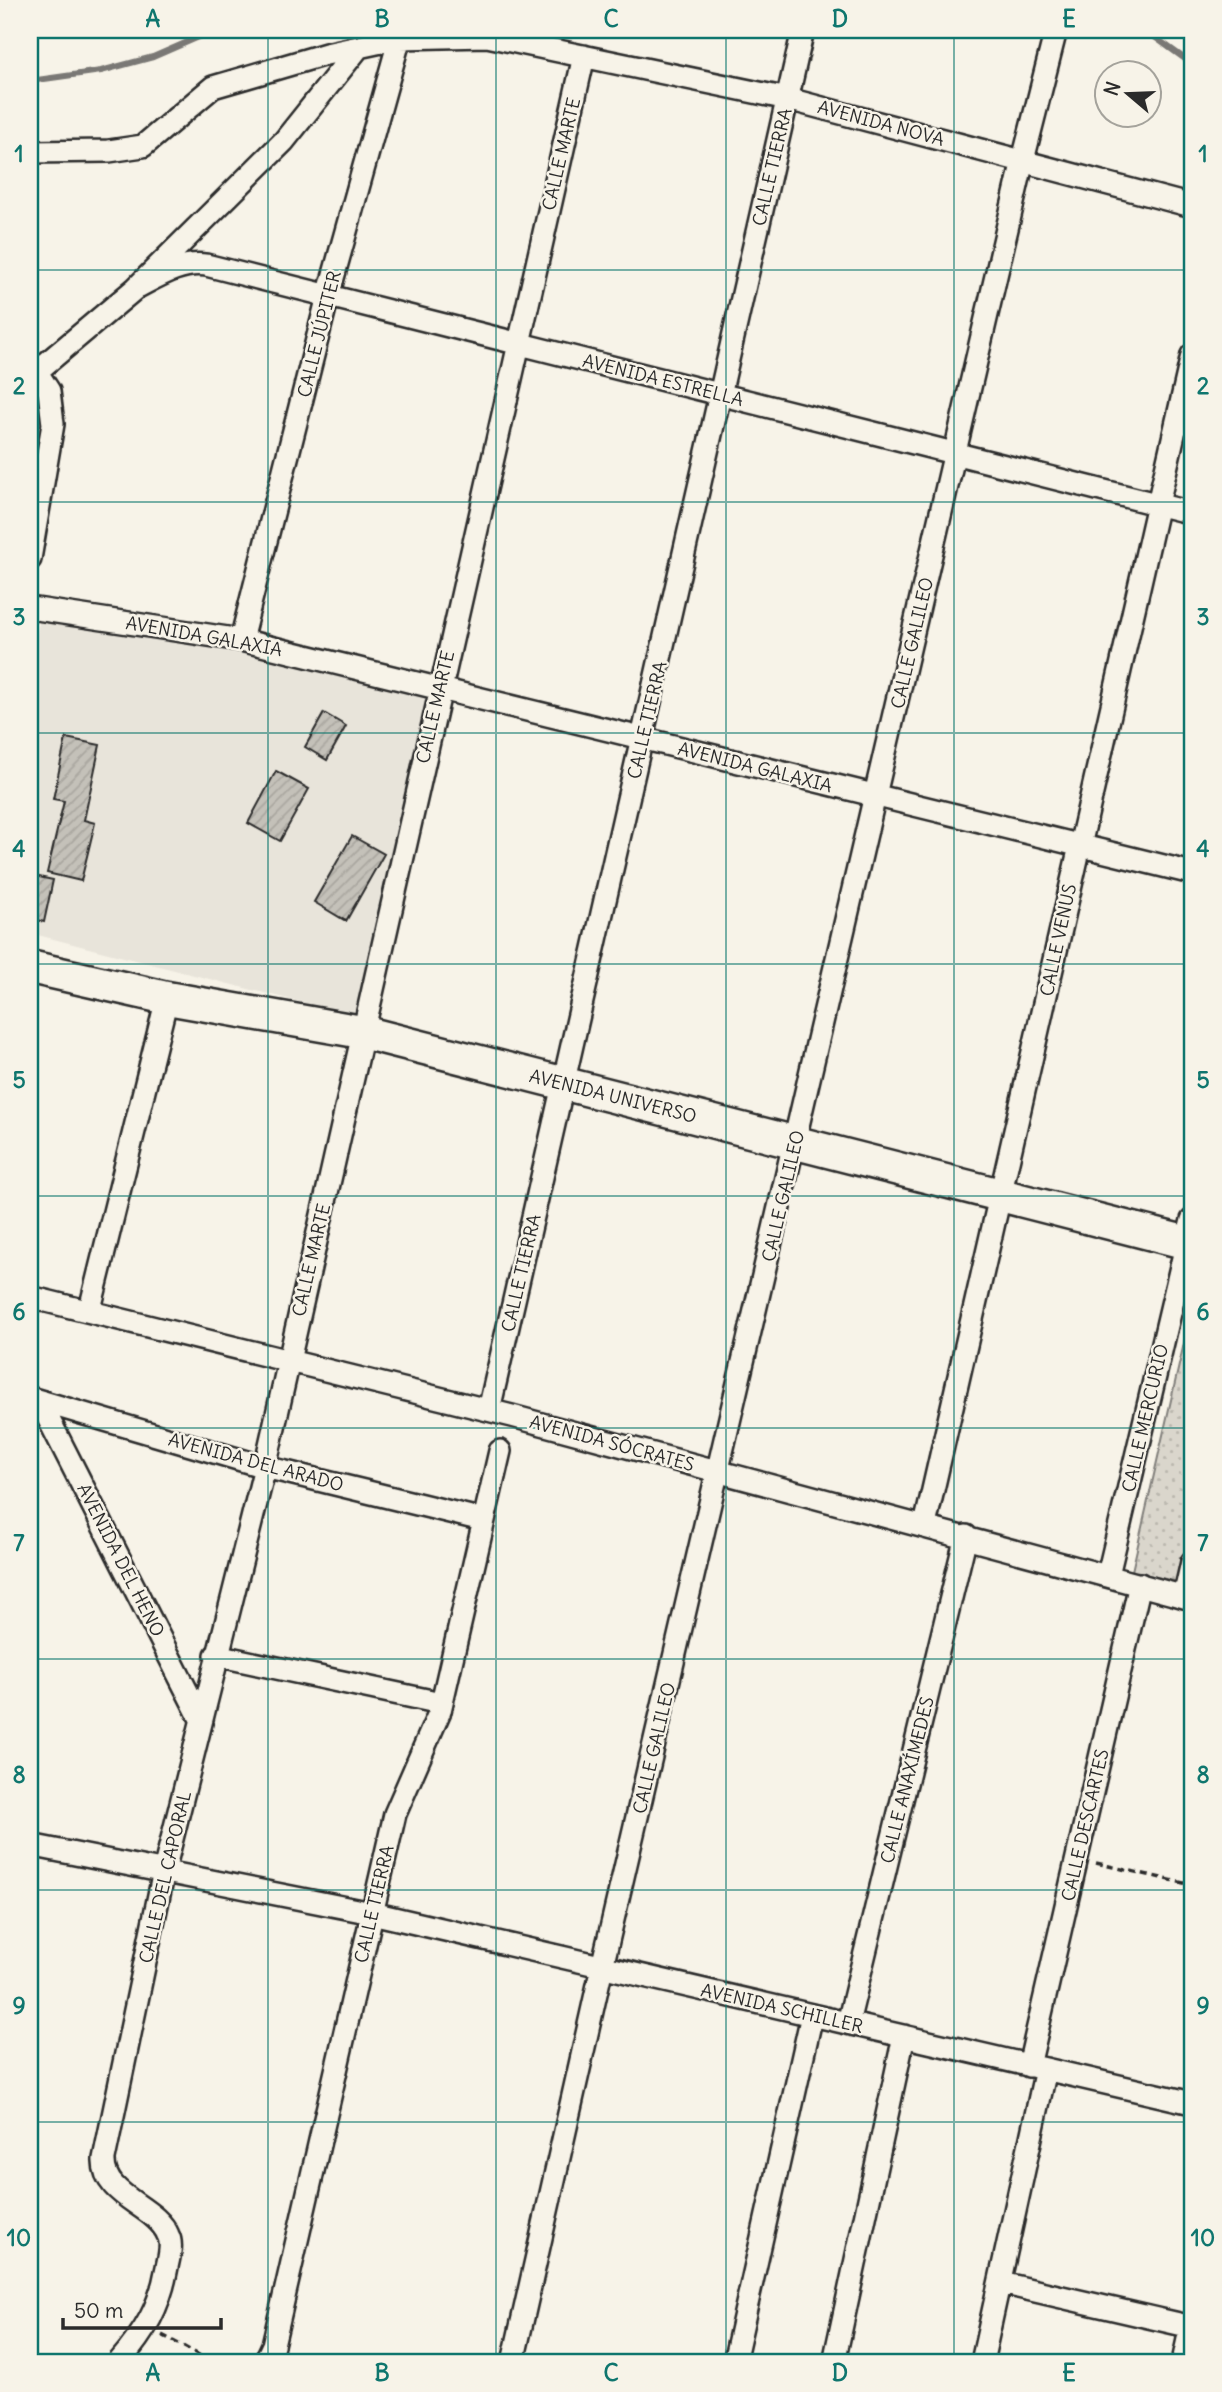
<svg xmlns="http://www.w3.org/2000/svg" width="1222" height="2392" font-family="Delius,sans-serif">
  <defs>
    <pattern id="park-dots" width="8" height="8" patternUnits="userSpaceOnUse" patternTransform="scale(1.75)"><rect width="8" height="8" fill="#dad6cc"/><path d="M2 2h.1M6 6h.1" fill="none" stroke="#bbb8af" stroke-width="1.8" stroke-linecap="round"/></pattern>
    <pattern id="building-hatch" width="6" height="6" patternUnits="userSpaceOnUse" patternTransform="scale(1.75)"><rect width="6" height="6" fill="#c4c1b9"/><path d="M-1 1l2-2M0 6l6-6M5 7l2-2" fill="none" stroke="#a9a69f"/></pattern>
  </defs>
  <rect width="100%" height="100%" fill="#f7f3e8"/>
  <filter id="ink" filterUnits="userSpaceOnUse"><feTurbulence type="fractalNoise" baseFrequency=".0143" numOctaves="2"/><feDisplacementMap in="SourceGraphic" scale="14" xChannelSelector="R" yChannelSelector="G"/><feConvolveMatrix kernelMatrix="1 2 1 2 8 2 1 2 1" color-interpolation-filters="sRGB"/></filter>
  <g filter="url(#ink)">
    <path fill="#e8e4da" d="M43 606 435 700 358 1017 30 933V660Z"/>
    <path fill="url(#park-dots)" stroke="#82807c" stroke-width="2" d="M1192 1308V1537L1182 1583 1132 1571Z"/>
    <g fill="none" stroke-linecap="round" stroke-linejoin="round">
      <path stroke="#7a7874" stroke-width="6" d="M1145 30 1192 64
        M30 81 101 71 153 57 215 30"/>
    </g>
    <path fill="url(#building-hatch)" stroke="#2b2b2b" stroke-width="2" d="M324 713 346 726 327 760 305 747Z
      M66 738 100 745 84 820 95 823 81 881 47 873 64 801 53 799Z
      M276 771 309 789 280 841 248 823Z
      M352 836 384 854 346 921 314 902Z
      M30 875 53 880 44 922 30 918Z"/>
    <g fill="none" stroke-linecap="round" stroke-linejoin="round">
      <g stroke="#2b2b2b" stroke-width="26">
        <path id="street" d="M30 152 109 151 143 146 213 87 326 54 400 38 487 36 788 99 1192 206
          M136 288C157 277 182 261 206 265L1192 513
          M30 377 136 288 284 141 359 47
          M30 559 53 424 49 391 36 371
          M30 608 241 640 1192 873
          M241 640 328 296 402 30
          M30 1297 512 1416 1192 1599
          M90 1309 167 998
          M30 1398 265 1467 483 1520
          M40 1402 201 1719
          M489 1410 803 30
          M925 1525 1192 355
          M1108 1575 1192 1220
          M1184 1597 1192 1562
          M216 1655 441 1703
          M30 1845 372 1913 1192 2103
          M848 2023 966 1536
          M1029 2066 1140 1584
          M1001 2283 1192 2327
          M119 2362C145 2332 160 2307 167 2267 169 2257 173 2244 168 2235 156 2205 102 2197 104 2159L164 1871 265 1467 584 56
          M265 2362 273 2345 395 1814 440 1711 500 1451
          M513 2362 602 1967 1023 160 1056 30
          M734 2362 812 2015
          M834 2362 904 2036
          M982 2362 1046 2069
          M1183 2362 1192 2321"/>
      </g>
      <g stroke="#2b2b2b" stroke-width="37">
        <path id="secondary" d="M30 967 167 998 362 1032 1192 1244"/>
      </g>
      <path stroke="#2b2b2b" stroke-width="3.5" stroke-dasharray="7 5" stroke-linecap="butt" d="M1096 1863 1192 1885
        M162 2335 212 2362"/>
      <use href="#street" stroke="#f7f3e8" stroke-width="21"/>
      <use href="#secondary" stroke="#f7f3e8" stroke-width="32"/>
    </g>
  </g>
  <path fill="none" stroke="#0f766e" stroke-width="2" stroke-opacity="0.55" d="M268 30V2362M496 30V2362M726 30V2362M954 30V2362M30 270H1192M30 502H1192M30 733H1192M30 964H1192M30 1196H1192M30 1428H1192M30 1659H1192M30 1890H1192M30 2122H1192"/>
  <g text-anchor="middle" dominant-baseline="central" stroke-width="5" stroke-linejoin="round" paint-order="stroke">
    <g font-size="18" fill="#2b2b2b" stroke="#f7f3e8">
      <text transform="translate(881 123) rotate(15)">AVENIDA NOVA</text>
      <text transform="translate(561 154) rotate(-77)">CALLE MARTE</text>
      <text transform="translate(772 167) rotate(-77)">CALLE TIERRA</text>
      <text transform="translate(319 334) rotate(-76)">CALLE JÚPITER</text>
      <text transform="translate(663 380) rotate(14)">AVENIDA ESTRELLA</text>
      <text transform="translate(204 636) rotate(10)">AVENIDA GALAXIA</text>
      <text transform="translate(912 643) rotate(-77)">CALLE GALILEO</text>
      <text transform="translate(435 707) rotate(-77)">CALLE MARTE</text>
      <text transform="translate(647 720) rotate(-77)">CALLE TIERRA</text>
      <text transform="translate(755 767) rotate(14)">AVENIDA GALAXIA</text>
      <text transform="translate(1058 940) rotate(-78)">CALLE VENUS</text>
      <text transform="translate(613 1096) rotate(14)">AVENIDA UNIVERSO</text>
      <text transform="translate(783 1196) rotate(-77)">CALLE GALILEO</text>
      <text transform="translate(311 1260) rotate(-77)">CALLE MARTE</text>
      <text transform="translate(521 1273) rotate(-77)">CALLE TIERRA</text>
      <text transform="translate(1145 1418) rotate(-77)">CALLE MERCURIO</text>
      <text transform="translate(612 1443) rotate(15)">AVENIDA SÓCRATES</text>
      <text transform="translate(256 1462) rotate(15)">AVENIDA DEL ARADO</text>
      <text transform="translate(121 1560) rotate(63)">AVENIDA DEL HENO</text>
      <text transform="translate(654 1748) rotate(-77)">CALLE GALILEO</text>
      <text transform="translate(907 1780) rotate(-76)">CALLE ANAXÍMEDES</text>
      <text transform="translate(1085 1825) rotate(-77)">CALLE DESCARTES</text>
      <text transform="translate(165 1877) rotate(-77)">CALLE DEL CAPORAL</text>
      <text transform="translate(374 1904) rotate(-77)">CALLE TIERRA</text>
      <text transform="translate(782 2008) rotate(13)">AVENIDA SCHILLER</text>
    </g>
  </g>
  <rect width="1222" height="2392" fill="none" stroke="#f7f3e8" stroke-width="77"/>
  <g transform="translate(1128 94) rotate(289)"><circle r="33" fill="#f7f3e8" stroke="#a5a39c" stroke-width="2"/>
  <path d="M0-5L12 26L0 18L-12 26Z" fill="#2b2b2b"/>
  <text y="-10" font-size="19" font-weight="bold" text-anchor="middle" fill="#2b2b2b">N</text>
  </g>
  <path d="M63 2318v10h158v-10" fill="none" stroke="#2b2b2b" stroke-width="3.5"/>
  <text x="74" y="2318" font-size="21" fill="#2b2b2b" stroke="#f7f3e8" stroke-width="5" paint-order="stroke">50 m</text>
  <rect x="38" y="38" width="1146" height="2316" fill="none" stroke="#0f766e" stroke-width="2.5"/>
  <g font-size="23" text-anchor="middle" font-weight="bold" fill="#0f766e">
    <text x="153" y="27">A</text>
    <text x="382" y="27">B</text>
    <text x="611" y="27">C</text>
    <text x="840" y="27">D</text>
    <text x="1069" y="27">E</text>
    <text x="19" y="162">1</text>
    <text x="1203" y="162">1</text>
    <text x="19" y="394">2</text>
    <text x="1203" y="394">2</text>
    <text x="19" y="625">3</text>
    <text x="1203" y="625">3</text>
    <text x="19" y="857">4</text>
    <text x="1203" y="857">4</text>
    <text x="19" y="1088">5</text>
    <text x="1203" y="1088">5</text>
    <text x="19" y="1320">6</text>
    <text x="1203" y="1320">6</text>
    <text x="19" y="1551">7</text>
    <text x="1203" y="1551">7</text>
    <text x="19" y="1783">8</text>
    <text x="1203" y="1783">8</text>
    <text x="19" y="2014">9</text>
    <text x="1203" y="2014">9</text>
    <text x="19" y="2246">10</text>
    <text x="1203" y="2246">10</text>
    <text x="153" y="2381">A</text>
    <text x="382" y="2381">B</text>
    <text x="611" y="2381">C</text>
    <text x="840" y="2381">D</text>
    <text x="1069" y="2381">E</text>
  </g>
</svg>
